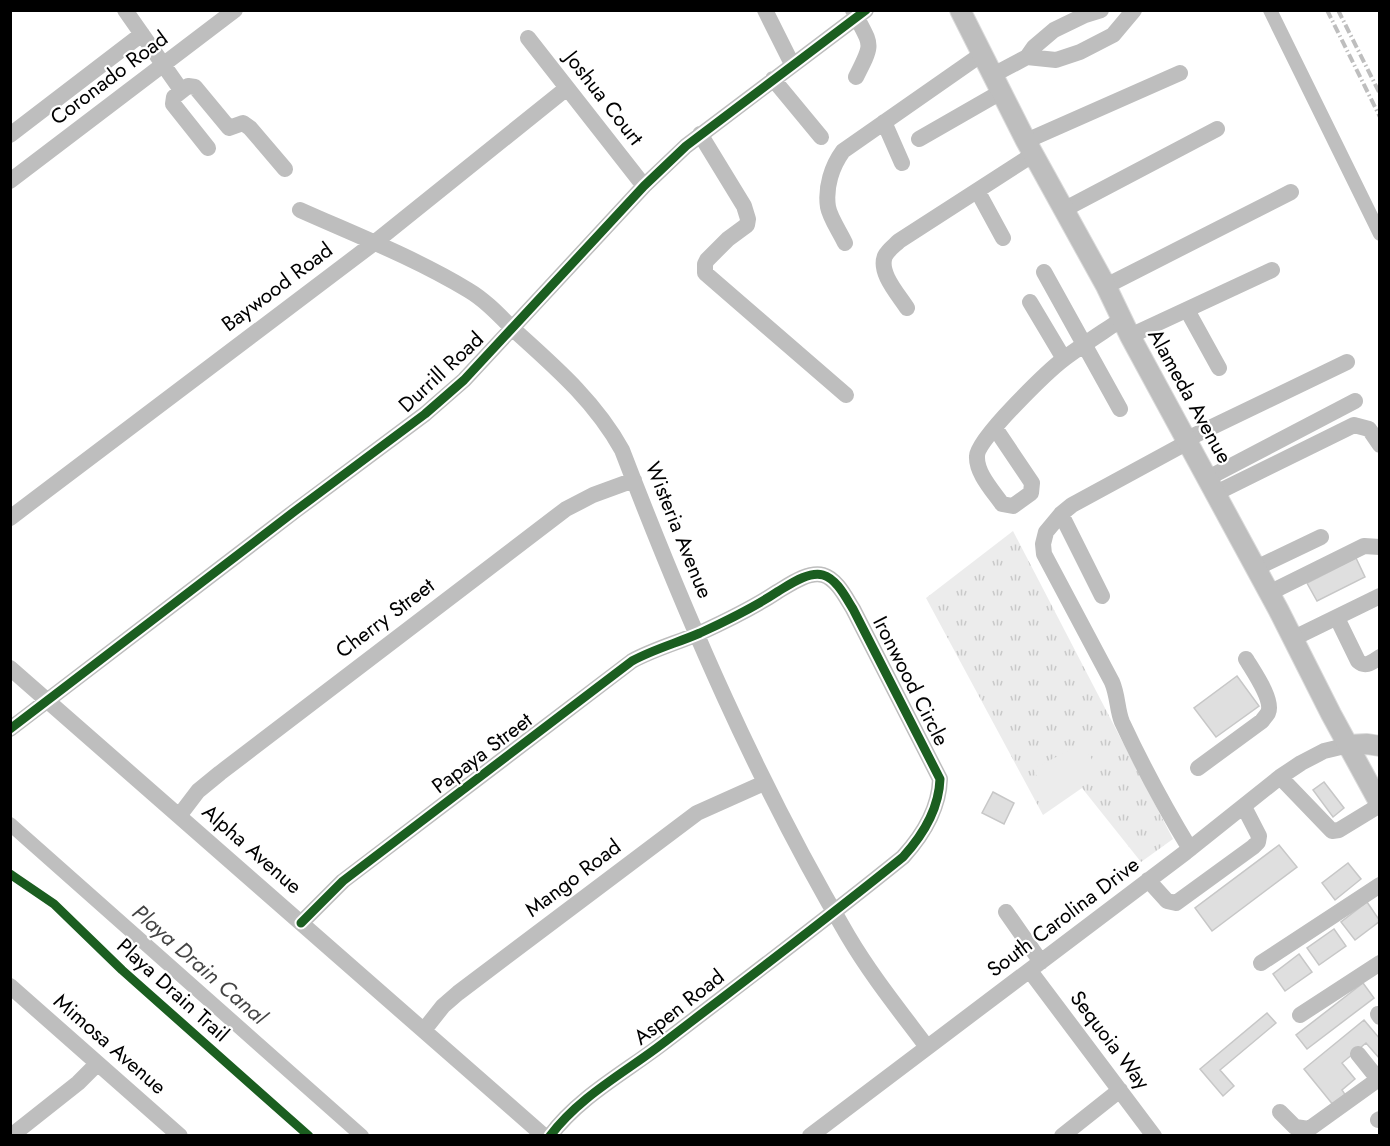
<svg xmlns="http://www.w3.org/2000/svg" width="1390" height="1146" font-family="Jost,sans-serif">
  <defs>
    <pattern id="grass-tufts" width="24" height="20" patternUnits="userSpaceOnUse" patternTransform="scale(1.5)"><rect width="24" height="20" fill="#ececec"/><path d="M3 7l-1-3M5 7V3M7 7l1-3M15 17l-1-3M17 17v-4M19 17l1-3" fill="none" stroke="#c9c9c9"/></pattern>
  </defs>
  <rect width="100%" height="100%" fill="#fff"/>
  <path fill="url(#grass-tufts)" d="M1013 531 1173 839 1141 862 1082 788 1043 815 926 598Z"/>
  <path fill="#ececec" d="M1083 743 1098 771 1048 796 1033 769Z"/>
  <g fill="none" stroke-linecap="round" stroke-linejoin="round">
    <path stroke="#bfbfbf" stroke-width="14" d="M1270 10 1380 234
      M10 824 362 1136"/>
  </g>
  <path fill="#dfdfdf" stroke="#c7c7c7" stroke-width="1.5" d="M1356 558 1365 577 1317 601 1307 583Z
    M1237 676 1259 706 1216 737 1194 708Z
    M1324 782 1344 808 1333 817 1313 790Z
    M993 792 1014 803 1004 824 982 813Z
    M1279 845 1297 867 1212 931 1195 908Z
    M1348 863 1361 879 1335 900 1322 883Z
    M1367 902 1380 921 1355 940 1341 922Z
    M1334 929 1346 946 1319 965 1307 948Z
    M1299 954 1312 972 1285 991 1273 974Z
    M1363 983 1374 998 1307 1049 1296 1035Z
    M1267 1013 1276 1023 1220 1070 1234 1086 1223 1096 1200 1069Z
    M1364 1020 1380 1039V1059L1366 1043 1342 1063 1355 1079 1342 1090 1346 1096 1334 1106 1304 1069Z"/>
  <g fill="none" stroke-linecap="round" stroke-linejoin="round">
    <g stroke="#dbdbdb" stroke-width="22">
      <path id="major" d="M960 10 1026 141 1106 286 1130 336 1278 609 1331 714 1380 804
        M1349 745 1367 744 1380 746"/>
    </g>
    <path stroke="#bebebe" stroke-width="16" d="M125 10 181 90
      M765 10 792 64
      M853 10C871 47 875 40 856 77
      M528 38 644 186
      M1027 57 1056 60 1080 52 1113 35 1134 10
      M993 75 1027 57 1034 47 1054 30 1085 15 1101 10
      M773 79 821 137
      M884 122 902 163
      M700 134 744 206 748 219 747 225 728 239 707 260 705 264V273L846 395
      M10 135 142 34
      M919 139 1001 92
      M1026 141 1180 73
      M208 148 173 104 174 97 188 86 195 87 229 128 243 123 250 128 285 169
      M10 181 235 10
      M978 192 1003 238
      M1065 209 1217 129
      M300 210C356 235 415 258 468 290 485 300 499 315 513 329 554 366 595 401 622 450 686 617 757 782 848 936 871 975 900 1011 927 1047
      M845 243C840 232 830 218 828 207 825 187 832 166 843 151L982 54
      M1044 272 1120 409
      M1106 286 1291 192
      M1030 302 1064 359
      M907 308C899 295 878 273 885 256 888 250 894 246 899 241L1034 154
      M1187 310 1219 368
      M1130 336 1272 270
      M995 428 1032 483 1031 493 1013 506 1002 504C993 491 976 473 977 456 977 439 1049 370 1065 358 1084 344 1103 332 1122 319
      M1187 439 1347 362
      M1188 442 1072 505 1061 514 1046 532 1043 544 1044 554 1112 682C1118 696 1117 710 1122 722 1142 765 1165 808 1190 849
      M1208 478 1355 401
      M1216 493 1354 425 1369 429 1380 445
      M1061 514 1102 596
      M10 518 374 243 567 88
      M1256 568 1321 537
      M1269 593 1364 546 1380 547
      M1337 618 1358 661C1366 668 1372 662 1380 657
      M1294 638 1380 596
      M10 668 544 1136
      M10 729 295 511 425 414 464 380 644 186 686 146 866 10
      M1198 768 1262 721C1264 718 1266 716 1268 713 1274 700 1253 671 1246 659
      M1280 777 1332 831 1339 830 1380 805
      M179 816 198 791 220 773 566 509 593 495 634 480
      M1148 880 1167 901 1176 903 1253 847 1258 842 1259 836 1244 807
      M1006 912 1041 962
      M301 923 343 881 632 661C654 649 677 643 700 633 726 621 753 608 777 592 789 585 808 571 823 575 837 579 846 598 853 609L940 779C939 809 923 835 903 857 824 921 743 982 662 1044 624 1073 579 1097 550 1136
      M1261 963 1380 885
      M1030 971 1154 1136
      M10 986 180 1136
      M1378 1014 1380 1017
      M1300 1015 1380 963
      M424 1030 443 1006 458 993 697 813 764 783
      M1358 1054 1378 1079
      M1280 1112 1295 1127 1309 1129 1380 1078
      M1378 1120 1380 1119
      M11 1136 78 1083 97 1064
      M810 1136 1186 852 1280 777 1301 763 1324 751 1349 745
      M1062 1136 1120 1090"/>
    <use href="#major" stroke="#bebebe" stroke-width="20"/>
    <path stroke="#bebebe" stroke-width="4" stroke-dasharray="9 3 1.5 3" stroke-linecap="butt" d="M1327 10 1380 117
      M1338 10 1380 94"/>
    <g stroke="#fff" stroke-width="13">
      <path id="cycleway" d="M10 729 295 511 425 414 464 380 644 186 686 146 866 10
        M10 874 54 904 122 970 309 1136
        M301 923 343 881 632 661C654 649 677 643 700 633 726 621 753 608 777 592 789 585 808 571 823 575 837 579 846 598 853 609L940 779C939 809 923 835 903 857 824 921 743 982 662 1044 624 1073 579 1097 550 1136"/>
    </g>
    <use href="#cycleway" stroke="#1b5e20" stroke-width="9"/>
  </g>
  <g text-anchor="middle" dominant-baseline="central" stroke-width="4.5" stroke-linejoin="round" paint-order="stroke">
    <g font-size="21" fill="#000" stroke="#fff">
      <text transform="translate(109 78) rotate(-37)">Coronado Road</text>
      <text transform="translate(604 98) rotate(52)">Joshua Court</text>
      <text transform="translate(277 287) rotate(-37)">Baywood Road</text>
      <text transform="translate(441 372) rotate(-43)">Durrill Road</text>
      <text transform="translate(1190 396) rotate(61)">Alameda Avenue</text>
      <text transform="translate(679 530) rotate(68)">Wisteria Avenue</text>
      <text transform="translate(385 618) rotate(-37)">Cherry Street</text>
      <text transform="translate(911 681) rotate(63)">Ironwood Circle</text>
      <text transform="translate(482 753) rotate(-37)">Papaya Street</text>
      <text transform="translate(252 849) rotate(41)">Alpha Avenue</text>
      <text transform="translate(573 878) rotate(-37)">Mango Road</text>
      <text transform="translate(1063 917) rotate(-37)">South Carolina Drive</text>
      <text transform="translate(173 990) rotate(42)">Playa Drain Trail</text>
      <text transform="translate(679 1007) rotate(-38)">Aspen Road</text>
      <text transform="translate(1110 1040) rotate(53)">Sequoia Way</text>
      <text transform="translate(110 1044) rotate(41)">Mimosa Avenue</text>
    </g>
    <g font-size="22" font-style="italic" fill="#444" stroke="#fff">
      <text transform="translate(200 964) rotate(41)">Playa Drain Canal</text>
    </g>
  </g>
  <rect width="1390" height="1146" fill="none" stroke="#000000" stroke-width="24"/>
</svg>
